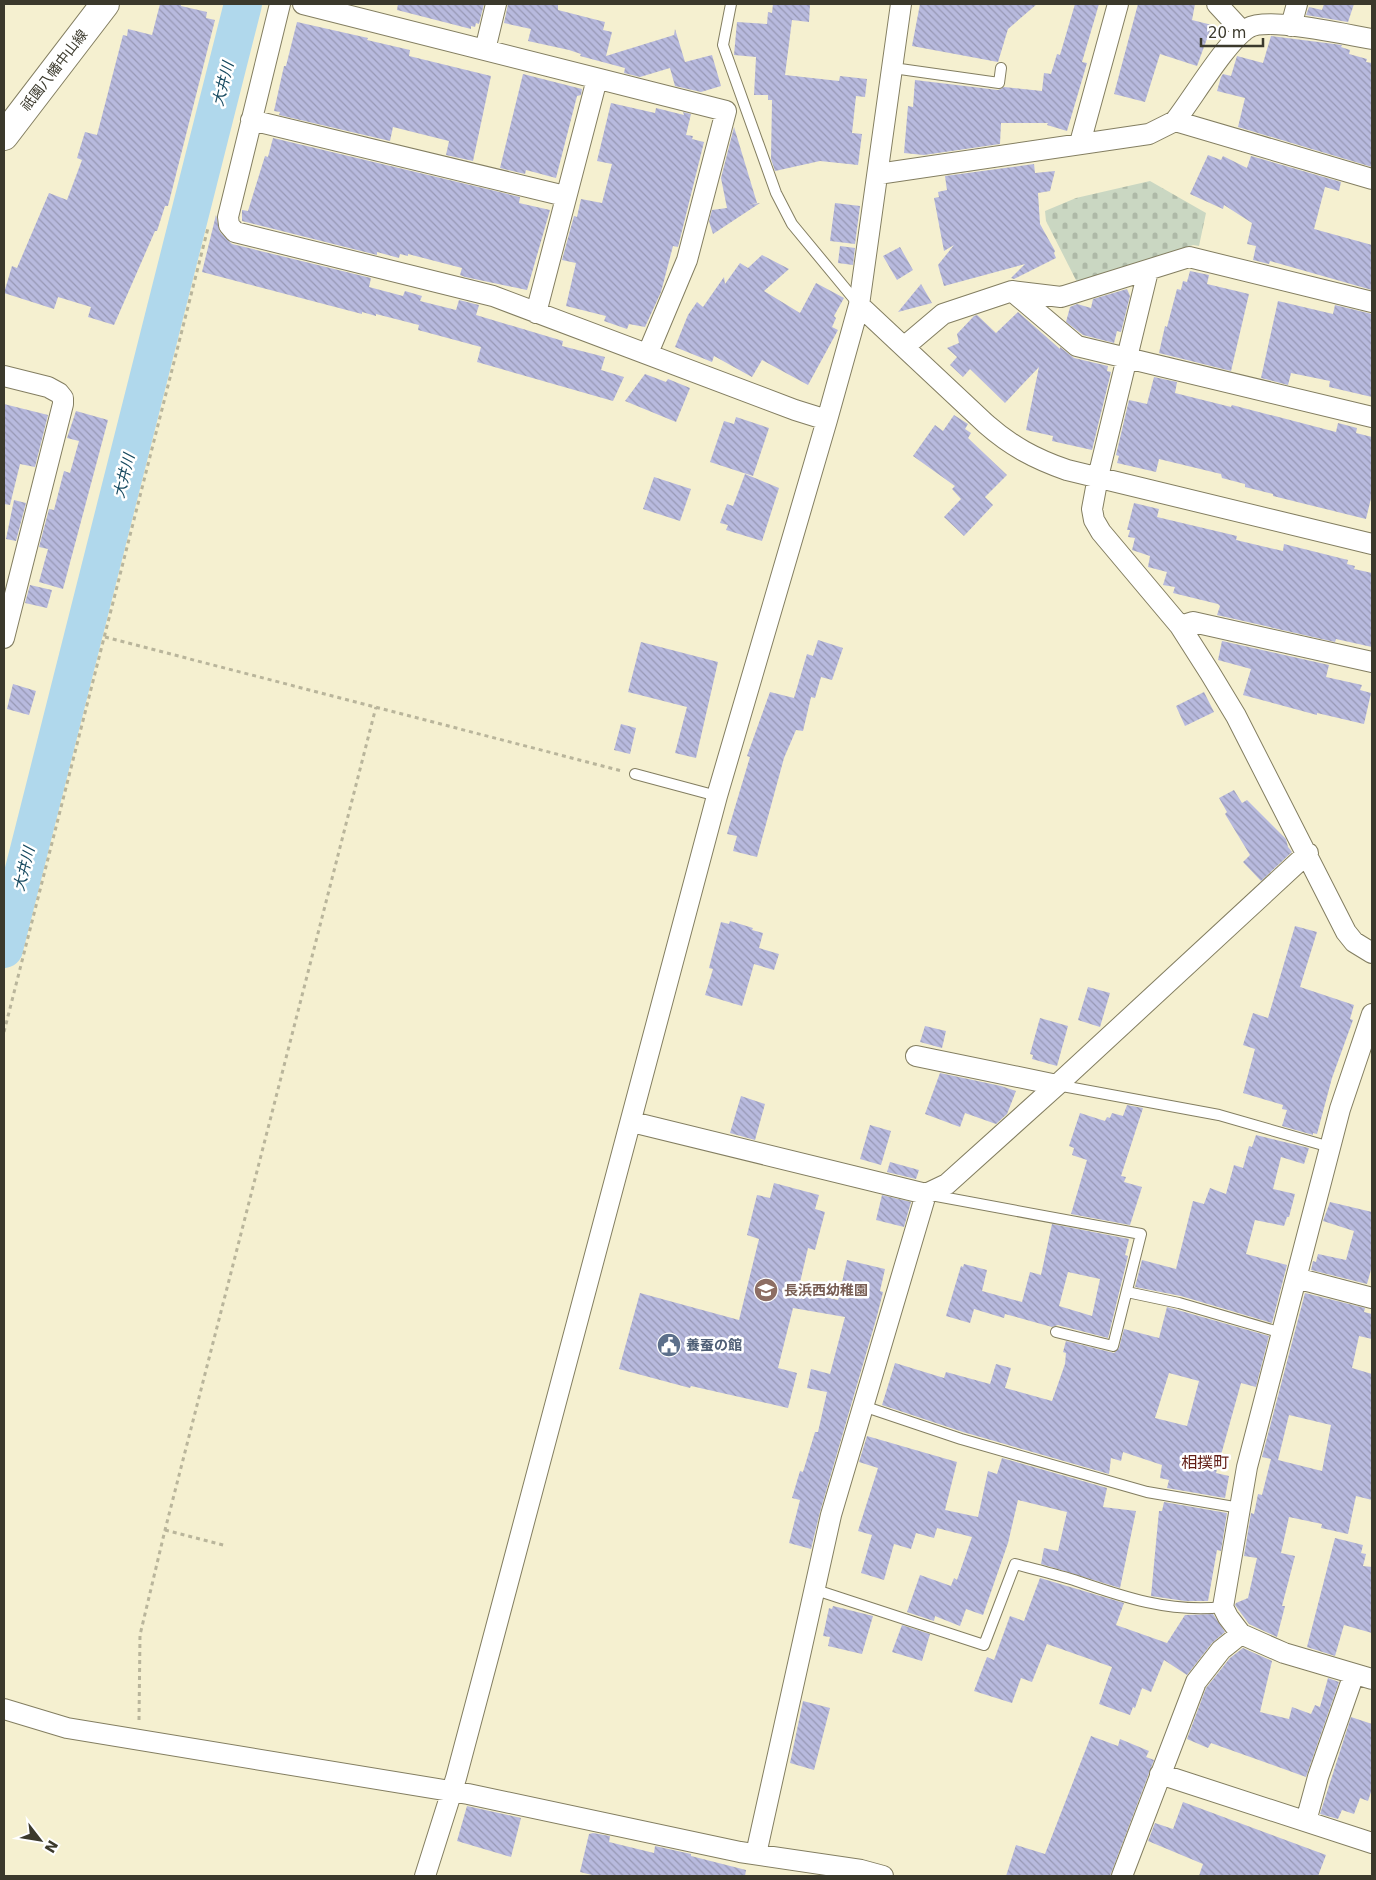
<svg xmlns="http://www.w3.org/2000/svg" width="1376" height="1880" font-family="'DejaVu Sans','Noto Sans JP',sans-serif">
  <defs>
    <pattern id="cemetery-stones" width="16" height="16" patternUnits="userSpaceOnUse" patternTransform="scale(1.25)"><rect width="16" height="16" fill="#cad7c2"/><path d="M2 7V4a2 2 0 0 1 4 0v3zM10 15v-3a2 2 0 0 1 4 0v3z" fill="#aeb9a7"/></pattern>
    <pattern id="building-back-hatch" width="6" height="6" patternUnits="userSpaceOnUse" patternTransform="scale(1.25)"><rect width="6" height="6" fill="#b8bade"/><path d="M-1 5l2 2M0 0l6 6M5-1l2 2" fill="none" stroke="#9798b4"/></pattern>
  </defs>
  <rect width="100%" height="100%" fill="#f5f0d0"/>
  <path fill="url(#cemetery-stones)" d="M1150 181 1206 213 1199 246 1193 245 1079 286 1046 221 1045 211 1076 198Z"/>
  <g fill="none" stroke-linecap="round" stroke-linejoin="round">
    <path stroke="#b0d8ec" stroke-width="38" d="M4 949 243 4"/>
  </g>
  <path fill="url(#building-back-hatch)" fill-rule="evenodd" d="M160 4H181V6L207 12 206 18 215 20 168 206H165L157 231H155L114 325 88 317 91 307 58 297 54 309 4 293 12 266 17 268 49 193 67 200 82 160 77 158 85 132 97 135 123 35 127 36 128 29 152 35Z
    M398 4H484L479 24 476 23 475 27 471 26V29L397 10Z
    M508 4H558V10L605 22 603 30 612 32 606 56 674 35 675 29 685 62 712 55 721 86 701 92 675 86 670 68 640 77 624 73 625 68 580 56 581 54 569 50 528 41 531 29 504 23Z
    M773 4H810L809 22 792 20 785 75 839 81 840 76 867 79 865 97 856 96 852 133 862 134 858 165 820 161 775 171 771 159 772 100H768V95H754L756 57 734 55 737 22 767 24 768 12 772 13Z
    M920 4H1037L1008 29 998 62 912 46Z
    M1075 4H1099L1082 62 1087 63 1067 131 1047 125 1048 123H1001L1000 144 924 155 904 153 908 106 913 107 915 80 998 90 1004 87 1042 91 1044 73 1051 74 1057 54 1060 55Z
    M1138 4H1195L1192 20 1212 25 1197 66 1160 54 1145 102 1114 94Z
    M1324 4H1354L1348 22 1306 15 1309 7 1322 10Z
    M297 22 368 38 367 40 410 50 409 56 491 76 473 161 446 155 449 141 393 127 390 141 279 115 280 112 274 111 284 66H286Z
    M1271 36 1342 45 1341 47 1350 50 1349 54 1367 59 1366 62 1372 63V167L1238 127 1245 98 1217 91 1221 77 1223 74 1231 76 1237 56 1263 63Z
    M523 74 582 89 581 95 577 96 556 178 526 170 525 174 500 168Z
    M611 103 655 113 656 108 684 115 683 112 691 114 686 135 693 136 692 139 704 142 678 247 673 246 661 292 645 327 629 324 627 329 604 321 606 316 566 306 576 263 562 260 574 216 577 217 581 199 602 203 612 164 597 161Z
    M734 127 757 203 747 205 760 203 713 234 709 221 712 210 727 208 721 178Z
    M273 138 520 197 519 203 550 210 527 290 465 277 460 275 462 268 408 254V256L400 254 399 258 377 252V255L242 221V210L248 211 265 156 268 157Z
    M1208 155 1221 160 1223 156 1247 168 1251 156 1341 182 1339 191 1325 187 1314 229 1372 245V290L1270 261 1269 264 1253 260 1256 246 1247 244 1252 223 1224 205 1223 209 1190 194Z
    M1034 164 1035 173 1055 171 1050 191 1038 193 1040 224 1055 251 1054 253 1056 258 1014 279 1011 278 1025 264 944 286 938 265 954 245 944 251 934 198 939 197 938 192 947 190 945 176Z
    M835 203 860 206 855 244 830 241Z
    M216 215 220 232 232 244 371 278 369 287 403 296 405 291 422 296 420 301 456 310 459 300 479 305 476 315 563 341 562 346 605 357 601 370 624 377 613 401 477 362 481 347 418 330 419 325 376 314V316L362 312V314L202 272Z
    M840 246 855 248 853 265 838 263Z
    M900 247 913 270 897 280 883 256Z
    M762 255 789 269 764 291 800 313 816 283 844 298 834 316 836 318 832 327 838 330 808 385 762 360 752 377 714 356 712 362 675 347 688 315 697 302 703 307 724 277 725 284 740 263 748 268Z
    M1190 271 1209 275 1207 284 1249 294 1231 371 1159 353 1165 326 1167 327 1177 289 1181 290 1183 281 1187 282Z
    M921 284 932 303 898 312Z
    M1127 289 1130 296 1121 332 1117 331 1114 343 1083 335 1066 322 1070 307 1077 304 1091 308 1093 299Z
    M1278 301 1333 314 1335 305 1372 314V397L1329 387 1330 381 1291 373 1288 385 1261 378Z
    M1018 312 1060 349V347L1074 358 1108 366 1107 371 1111 372 1092 450 1052 441 1053 436 1026 430 1039 367 1005 403 970 369 963 377 950 365 957 357 947 348 959 343 957 334 974 316 977 315 996 333Z
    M645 374 666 382 668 379 690 388 676 422 625 401Z
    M1154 377 1177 382 1175 393 1231 407 1232 405 1336 432 1338 423 1357 428 1356 433 1372 437V494L1366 519 1273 496V494L1245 487V484L1222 478 1221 474 1159 459 1156 472 1117 463 1119 456 1116 455 1129 400 1147 404Z
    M4 404 48 415 35 467 20 464 10 505 4 504Z
    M76 411 108 420 63 589 39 582 48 549 39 547 49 509 54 510 64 471 70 473 79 441 67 438Z
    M954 415 968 424 965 429 971 433 968 438 1007 475 985 497 993 505 964 536 944 517 961 499 952 489 955 486 913 456 935 425 943 431Z
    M736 417 769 428 753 476 710 462 724 421 734 424Z
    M745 474 779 488 762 541 726 530 728 525 720 523 727 504 733 506Z
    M654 477 691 489 680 521 643 509Z
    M14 500 26 503 16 541 6 539Z
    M1134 503 1159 509 1157 517 1237 536 1236 540 1283 551 1284 544 1348 560 1347 564 1355 566 1354 569 1372 573V647L1336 639 1335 642 1217 615 1220 606 1218 604 1173 593 1175 587 1163 585 1167 572 1148 567 1150 556 1132 550 1135 538 1128 537 1130 530H1127Z
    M30 585 52 590 47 608 25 603Z
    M818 640 843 648 832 680 821 677 815 698 811 697 803 731 796 730 784 758 757 857 733 851 737 836 727 834 750 757 747 756 770 692 794 698 807 654 813 656Z
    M1222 641 1329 665 1326 677 1362 685 1360 690 1371 693 1364 724 1317 713V715L1243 695 1251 669 1218 660Z
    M641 642 718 662 696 758 675 753 687 707 628 692Z
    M13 684 36 691 29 715 7 709Z
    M1204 692 1214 712 1185 726 1176 706Z
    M621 724 636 728 630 754 614 750Z
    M1234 790 1242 803 1247 800 1286 839 1288 847 1292 852 1261 881 1243 862 1250 855 1225 814 1227 812 1219 798Z
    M730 921 753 928 752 930 763 933 759 948 779 954 774 970 754 964 742 1006 705 995 713 969 709 968 721 922 729 924Z
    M1295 926 1317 932 1300 987 1354 1005 1350 1019 1353 1020 1332 1078 1317 1134 1313 1133V1135L1282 1126 1287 1110 1282 1109 1283 1105 1243 1093 1255 1049 1243 1045 1253 1013 1268 1018Z
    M1088 987 1110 993 1100 1027 1078 1020Z
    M1040 1018 1068 1026 1057 1066 1032 1059 1033 1055 1030 1054Z
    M925 1026 946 1031 942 1048 920 1042Z
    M940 1073 1001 1086 1016 1091 1007 1114 996 1124 965 1113 960 1127 925 1114Z
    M741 1096 765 1104 755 1140 730 1133Z
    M1127 1105 1143 1108 1121 1176 1126 1177 1124 1182 1142 1187 1130 1225 1071 1214 1087 1160 1072 1155 1074 1148 1069 1146 1080 1113 1105 1121 1107 1117 1110 1118 1112 1113 1123 1116Z
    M870 1125 891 1131 881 1165 860 1159Z
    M1256 1135 1309 1148 1304 1164 1281 1157 1273 1189 1295 1194 1289 1217H1287L1284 1226 1255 1220 1246 1254 1287 1265 1272 1323 1181 1296 1135 1287 1142 1260 1176 1269 1193 1201 1204 1204 1210 1188 1226 1194 1234 1165 1243 1168 1249 1146 1252 1147Z
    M890 1162 919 1170 916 1179 887 1172Z
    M774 1183 819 1195 815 1209 825 1212 815 1250 808 1248 798 1291 838 1300 847 1260 885 1269 880 1291 883 1292 877 1316 820 1512 811 1549 789 1543 800 1500 792 1498 800 1471 803 1472 815 1432H818L827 1392 807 1388 811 1369 830 1374 845 1317 793 1308 778 1368 797 1373 788 1408 691 1386 690 1388 619 1369 640 1293 739 1320 759 1239 747 1235 757 1195 770 1198Z
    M882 1195 911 1202 904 1227 876 1220Z
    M1330 1202 1372 1212V1266L1367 1284 1311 1270 1313 1261 1316 1262 1318 1254 1346 1260 1354 1231 1323 1221Z
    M1052 1224 1129 1239 1125 1255 1128 1256 1108 1338 1058 1325 1052 1327 1005 1314 1004 1318 974 1309 970 1323 946 1316 961 1266 963 1267 964 1264 987 1270 982 1291 1022 1302 1030 1272 1041 1275ZM1068 1272 1100 1279 1092 1316 1059 1306Z
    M1305 1293 1365 1308 1364 1312 1372 1314V1339L1359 1336 1352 1368 1372 1374V1500L1356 1496 1348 1534 1321 1528 1322 1524 1289 1517 1281 1553 1295 1556 1282 1606H1285L1277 1637 1249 1624 1235 1605 1236 1603 1248 1598 1257 1558 1244 1556 1251 1513 1254 1514 1258 1494 1262 1495 1271 1459 1262 1457ZM1289 1415 1331 1425 1322 1471 1278 1460Z
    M1167 1307 1269 1336 1256 1387 1241 1383 1216 1473 1229 1476 1225 1498 1167 1488 1169 1480 1160 1478 1162 1465 1123 1452 1121 1461 1111 1458 1109 1474 963 1432 882 1405 895 1363 944 1378 946 1372 990 1384 996 1364 1011 1368 1005 1388 1052 1401 1065 1364 1066 1353 1063 1352 1066 1341 1114 1353 1119 1348 1124 1329 1159 1338ZM1169 1373 1199 1381 1187 1426 1155 1418Z
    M867 1436 957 1462 945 1510 978 1517 988 1471 997 1474 1002 1458 1107 1488 1103 1507 1136 1511 1120 1588 1041 1564 1044 1548 1058 1551 1067 1512 1018 1500 1008 1543 983 1615 966 1609 960 1626 935 1616 934 1621 907 1612 920 1575 951 1586 954 1578 957 1580 972 1537 937 1528 934 1538 916 1533 911 1549 894 1544 884 1580 861 1573 872 1535 858 1531 878 1468 859 1462Z
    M1164 1502 1227 1513 1221 1551 1217 1550 1208 1601H1185L1151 1596 1159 1511H1162Z
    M1335 1538 1363 1545 1361 1553 1366 1554 1363 1566 1372 1567V1633L1344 1625 1335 1656 1307 1647Z
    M1040 1578 1124 1603 1116 1625 1167 1643 1185 1615 1213 1614 1225 1632 1212 1643 1187 1675 1164 1660 1151 1692 1142 1688 1135 1708 1133 1707 1130 1715 1099 1704 1112 1667 1047 1644 1032 1682 1021 1678 1012 1703 974 1691 987 1657 994 1660 1010 1616 1024 1621Z
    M833 1606 873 1616 862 1654 828 1646 830 1637 823 1636 829 1608 832 1609Z
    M902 1625 930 1634 922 1661 892 1652Z
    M1243 1648 1272 1661 1260 1712 1289 1719 1292 1707 1311 1714 1315 1705 1320 1707 1328 1678 1339 1682 1306 1777 1211 1743 1208 1748 1187 1739 1206 1688 1230 1658Z
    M803 1701 830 1708 814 1770 790 1763Z
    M1351 1717 1372 1724V1789L1368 1801 1360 1798 1354 1814 1342 1810 1338 1819 1320 1814Z
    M1091 1736 1118 1746 1120 1739 1149 1751 1146 1757 1154 1760 1110 1876H1006L1016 1845 1045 1854Z
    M1183 1802 1326 1855 1318 1876H1199L1203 1864 1148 1841 1155 1823 1173 1829Z
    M467 1806 521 1818 511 1857 457 1841Z
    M593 1833 610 1836 609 1842 654 1853 655 1846 691 1854V1856L746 1870 745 1876H596L580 1872 589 1834Z"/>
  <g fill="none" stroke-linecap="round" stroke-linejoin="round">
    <g stroke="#837e61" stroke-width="12">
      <path id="service" d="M731 4 723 45 776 193 792 224 859 305
        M893 68 999 83 1001 68
        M635 774 717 796
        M1057 1085 1219 1115 1330 1147
        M931 1195 1141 1234 1113 1346 1056 1332
        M1127 1292 1179 1303 1282 1333
        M863 1406 961 1439 1147 1492 1240 1508
        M813 1589 984 1645 1015 1564C1034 1569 1054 1574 1074 1580 1123 1597 1170 1613 1223 1607"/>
    </g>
    <g stroke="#837e61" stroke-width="22">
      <path id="minor" d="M280 4 228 217 229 225 235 232 493 296 795 410 827 420
        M303 4 726 111 687 260 648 353
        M1217 4 1243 32
        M1291 26 1297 4
        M485 50 496 4
        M251 120 565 196
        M1175 121 1372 179
        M1080 143 1118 4
        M878 174 1149 134 1175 121C1193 98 1226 42 1248 28 1268 16 1347 35 1372 39
        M1148 271 1098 477 1092 509 1094 520 1101 532 1180 626 1210 673 1236 716 1346 932 1354 942 1372 953
        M1012 291 1061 297 1189 257 1372 302
        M859 305 986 424C1011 446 1035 459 1067 470L1372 544
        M536 313 597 79
        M904 347 943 314 1012 291 1077 346 1372 417
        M4 376 48 387 59 393 63 398V404L4 638
        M1180 626 1193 622 1372 662
        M916 1056 1057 1085
        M632 1122 926 1194 831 1515 756 1854
        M926 1194 947 1184 1057 1085 1308 853
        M1296 1278 1372 1298
        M1241 1634 1284 1653 1372 1679
        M4 1709 67 1728 468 1794 740 1852 861 1870 883 1876
        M1160 1774 1372 1843
        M1306 1821 1318 1777 1354 1674
        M425 1876 456 1778 717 796 827 420 859 305 901 4
        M1122 1876 1196 1682 1221 1650 1241 1634 1228 1617 1223 1607 1247 1467 1340 1109 1372 1014"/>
    </g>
    <g stroke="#837e61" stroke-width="30">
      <path id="secondary" d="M4 136 105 4"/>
    </g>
    <path stroke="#b9b59b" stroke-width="3" stroke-dasharray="4 4" stroke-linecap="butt" d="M105 637 622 771
      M4 1032 208 228
      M165 1530 227 1546
      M139 1720 140 1635 165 1530 376 707"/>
    <use href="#service" stroke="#fff" stroke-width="10"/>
    <use href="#minor" stroke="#fff" stroke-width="20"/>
    <use href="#secondary" stroke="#fff" stroke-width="28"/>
  </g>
  <defs>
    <g id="school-disc" transform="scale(1.25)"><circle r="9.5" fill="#8d6e63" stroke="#fff"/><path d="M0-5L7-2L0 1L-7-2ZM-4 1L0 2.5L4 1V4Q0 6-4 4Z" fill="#fff"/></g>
    <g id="civic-disc" transform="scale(1.25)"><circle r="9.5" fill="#5c6f8a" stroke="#fff"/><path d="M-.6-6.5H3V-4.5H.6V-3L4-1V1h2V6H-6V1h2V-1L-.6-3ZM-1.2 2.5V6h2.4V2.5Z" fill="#fff"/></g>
  </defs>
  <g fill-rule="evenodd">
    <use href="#school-disc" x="766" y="1290"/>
    <use href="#civic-disc" x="669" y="1345"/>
  </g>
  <g text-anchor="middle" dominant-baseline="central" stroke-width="5" stroke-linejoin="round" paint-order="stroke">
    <g font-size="14" fill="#3b392c" stroke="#fff">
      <text transform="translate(54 70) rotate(-52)">祇園八幡中山線</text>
    </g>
    <g font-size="14" font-weight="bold" fill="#785e54" stroke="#fff" text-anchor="start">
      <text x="784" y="1290">長浜西幼稚園</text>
    </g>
    <g font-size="14" font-weight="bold" fill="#4e5e75" stroke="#fff" text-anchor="start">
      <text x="686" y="1345">養蚕の館</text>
    </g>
    <g font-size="15" font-style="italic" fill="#174a60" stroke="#fff">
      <text transform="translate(223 84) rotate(-76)">大井川</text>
      <text transform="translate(124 476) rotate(-76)">大井川</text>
      <text transform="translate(24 869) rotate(-76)">大井川</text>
    </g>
    <g font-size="16" fill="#631f17" stroke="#fff">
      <text x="1205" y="1462">相撲町</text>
    </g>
  </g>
  <rect width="1376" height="1880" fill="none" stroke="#3b392c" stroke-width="10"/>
  <g transform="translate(40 1840) rotate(121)" stroke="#ffffff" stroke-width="4" paint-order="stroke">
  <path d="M0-4L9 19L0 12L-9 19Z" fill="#3b392c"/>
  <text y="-8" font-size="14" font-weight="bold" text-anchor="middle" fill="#3b392c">N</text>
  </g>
  <path d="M1201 38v8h62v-8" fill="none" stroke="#3b392c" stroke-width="2.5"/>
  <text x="1208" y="38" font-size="15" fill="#3b392c" stroke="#ffffff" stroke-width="4" paint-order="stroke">20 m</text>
</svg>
